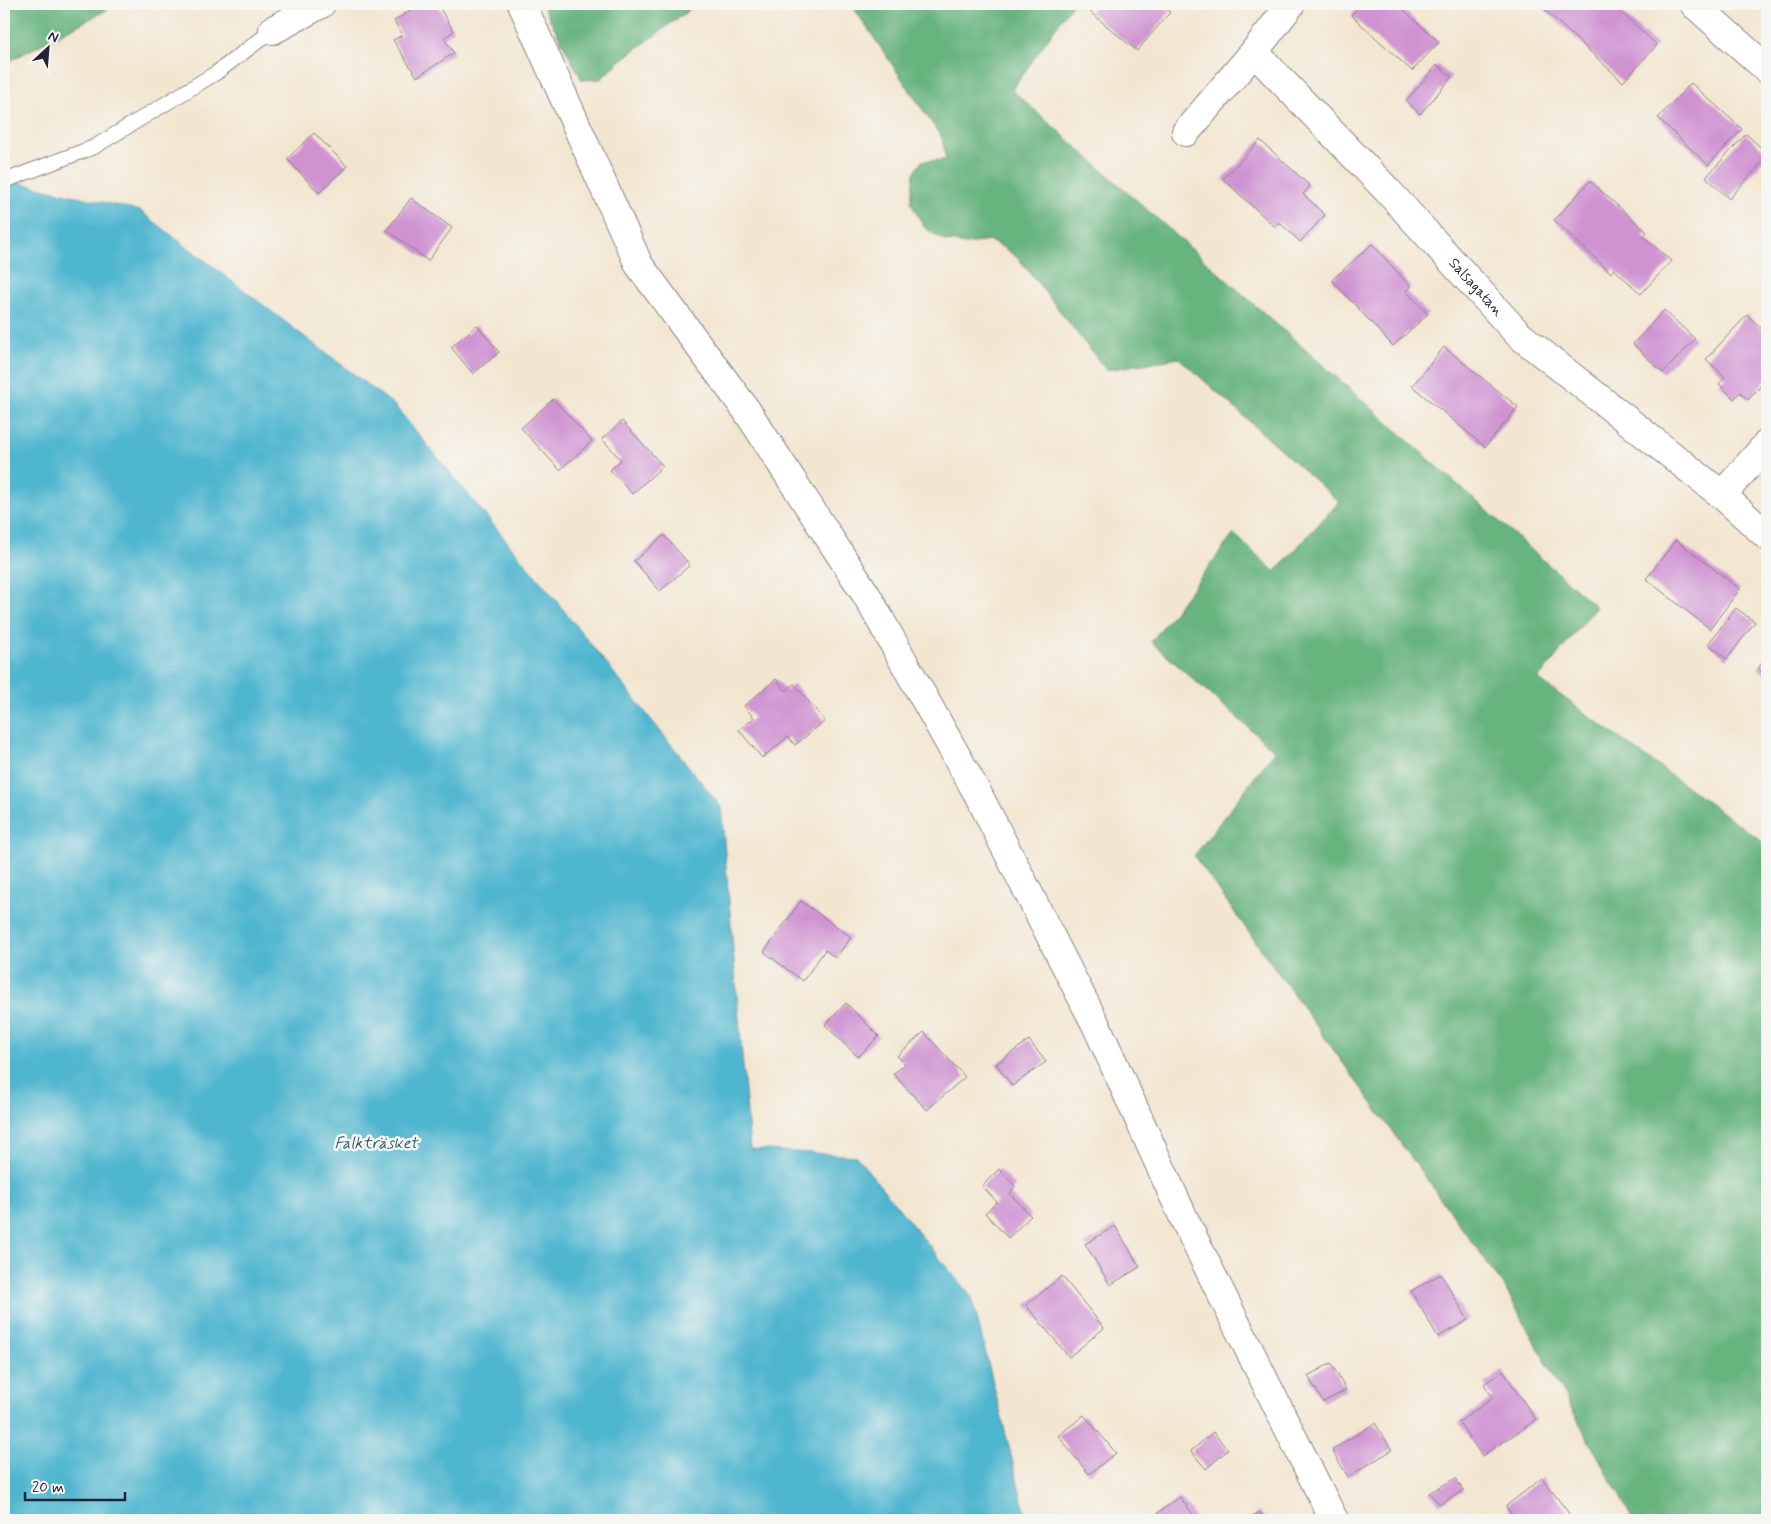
<svg xmlns="http://www.w3.org/2000/svg" width="1771" height="1524" font-family="Mynerve,sans-serif">
  <rect width="100%" height="100%" fill="#f6f6f2"/>
  <filter id="ink" filterUnits="userSpaceOnUse"><feTurbulence type="fractalNoise" baseFrequency=".02" numOctaves="2"/><feDisplacementMap in="SourceGraphic" scale="10" xChannelSelector="R" yChannelSelector="G"/><feConvolveMatrix kernelMatrix="1 2 1 2 8 2 1 2 1" color-interpolation-filters="sRGB"/></filter>
  <filter id="wash" filterUnits="userSpaceOnUse"><feTurbulence type="fractalNoise" baseFrequency=".0096" numOctaves="4" result="noise"/><feDisplacementMap in="SourceGraphic" scale="20" xChannelSelector="R" yChannelSelector="G"/><feGaussianBlur stdDeviation="1.12" result="paint"/><feColorMatrix in="noise" values="0 0 0 0 0 0 0 0 0 0 0 0 0 0 0 0 0 1.4 0 .05"/><feComposite in="paint" operator="in"/></filter>
  <g filter="url(#wash)">
    <rect width="100%" height="100%" fill="#f3e6d0"/>
    <path fill="#68b47e" stroke="#456b5c" d="M4 4H118L4 64Z
      M542 4H697L620 61 601 79 582 80Z
      M851 4H1072L1012 90 1596 607 1538 679 1767 845V1520H1633L1505 1288 1194 856 1275 751 1151 642 1234 534 1275 572 1339 502 1179 358 1106 370 1019 259 1004 248 990 241 966 244 945 241 924 227 911 203 914 173 922 161 946 160 942 138Z"/>
    <path fill="#50b6cf" stroke="#396c85" d="M4 177 7 180 140 211 394 405 553 597 721 807 750 1149 856 1156 972 1298 1027 1520H4Z"/>
    <g id="blocks">
      <path fill="#cf93d2" d="M420 4H437L454 31 444 38 454 53 417 77 393 40 402 35 394 21Z
        M1097 4H1160L1170 12 1137 51 1090 12Z
        M1361 4H1397L1439 42 1412 71 1351 15Z
        M1550 4H1612L1657 45 1623 82 1545 10Z
        M1437 65 1452 77 1420 114 1406 101Z
        M1691 83 1742 129 1708 165 1658 118Z
        M314 133 347 166 319 193 287 159Z
        M1746 134 1767 153V157L1729 199 1706 177Z
        M1260 140 1310 186 1303 194 1325 215 1300 242 1279 222 1275 227 1223 179Z
        M1590 181 1647 232 1643 236 1671 261 1641 294 1614 269 1611 273 1554 220Z
        M411 198 452 228 428 261 387 230Z
        M1372 244 1411 287 1406 291 1428 314 1393 346 1332 280Z
        M1664 310 1695 339 1663 373 1633 344Z
        M1747 315 1767 333V379L1748 400 1740 392 1734 399 1719 384 1725 377 1706 359Z
        M477 325 499 352 473 374 451 347Z
        M1444 347 1518 407 1485 447 1412 386Z
        M553 399 592 441 560 470 521 428Z
        M622 421 663 466 632 494 610 470 621 460 602 439Z
        M664 535 690 565 660 591 634 561Z
        M1676 540 1740 589 1710 629 1646 579Z
        M1736 608 1755 622 1727 659 1708 644Z
        M1767 657V677L1758 668Z
        M776 679 786 691 794 684 825 721 795 745 788 737 762 758 739 730 754 718 744 706Z
        M801 901 851 937 836 958 825 950 803 981 764 952Z
        M846 1003 879 1036 858 1057 825 1025Z
        M924 1032 965 1077 927 1110 893 1074 905 1064 897 1056Z
        M1029 1040 1046 1062 1012 1086 996 1064Z
        M999 1169 1015 1186 1010 1194 1031 1216 1008 1238 985 1213 997 1202 982 1186Z
        M1115 1226 1140 1267 1110 1285 1085 1244Z
        M1441 1274 1468 1320 1438 1337 1411 1291Z
        M1062 1276 1104 1328 1069 1357 1026 1305Z
        M1331 1363 1346 1390 1323 1402 1308 1376Z
        M1503 1371 1536 1420 1482 1456 1459 1422 1493 1398 1484 1384Z
        M1084 1415 1116 1453 1089 1474 1058 1436Z
        M1375 1423 1392 1450 1348 1477 1332 1450Z
        M1213 1432 1228 1450 1206 1469 1191 1451Z
        M1456 1478 1463 1491 1440 1504 1429 1493Z
        M1542 1478 1574 1520H1516L1506 1506Z
        M1180 1497 1197 1520H1148Z
        M1259 1512 1266 1520H1248Z"/>
    </g>
  </g>
  <g filter="url(#ink)">
    <use href="#blocks" fill-opacity="0" stroke="#8a8486" stroke-width="1"/>
    <g fill="none" stroke-linecap="round" stroke-linejoin="round">
      <g stroke="#8a8486" stroke-width="16">
        <path id="lane" d="M7 180 94 147 216 73 273 30"/>
      </g>
      <g stroke="#8a8486" stroke-width="30">
        <g id="street">
          <path d="M522 4 639 265 747 411 867 596 980 798 1097 1027 1186 1223 1334 1520"/>
          <path id="s1" d="M1291 4 1254 52 1387 190 1519 335 1722 495 1767 444"/>
          <path d="M1694 4 1767 69"/>
          <path d="M273 30 321 4"/>
          <path d="M1186 132 1254 52"/>
          <path d="M1722 495 1767 536"/>
        </g>
      </g>
      <use href="#lane" stroke="#fff" stroke-width="14"/>
      <use href="#street" stroke="#fff" stroke-width="28"/>
    </g>
  </g>
  <g text-anchor="middle" dominant-baseline="central" stroke-width="5" stroke-linejoin="round" paint-order="stroke">
    <g font-size="15" fill="#22223b" stroke="#f6f6f2">
      <text stroke="none"><textPath href="#s1" startOffset="384">Salsagatan</textPath></text>
    </g>
    <g font-size="16" font-style="italic" fill="#345d76" stroke="#f6f6f2">
      <text x="376" y="1143">Falkträsket</text>
    </g>
  </g>
  <rect width="1771" height="1524" fill="none" stroke="#f6f6f2" stroke-width="20"/>
  <g transform="translate(48 48) rotate(26)" stroke="#f6f6f2" stroke-width="4" paint-order="stroke">
  <path d="M0-4L9 19L0 12L-9 19Z" fill="#22223b"/>
  <text y="-8" font-size="14" font-weight="bold" text-anchor="middle" fill="#22223b">N</text>
  </g>
  <path d="M25 1492v8h100v-8" fill="none" stroke="#22223b" stroke-width="2.5"/>
  <text x="32" y="1492" font-size="15" fill="#22223b" stroke="#f6f6f2" stroke-width="4" paint-order="stroke">20 m</text>
</svg>
